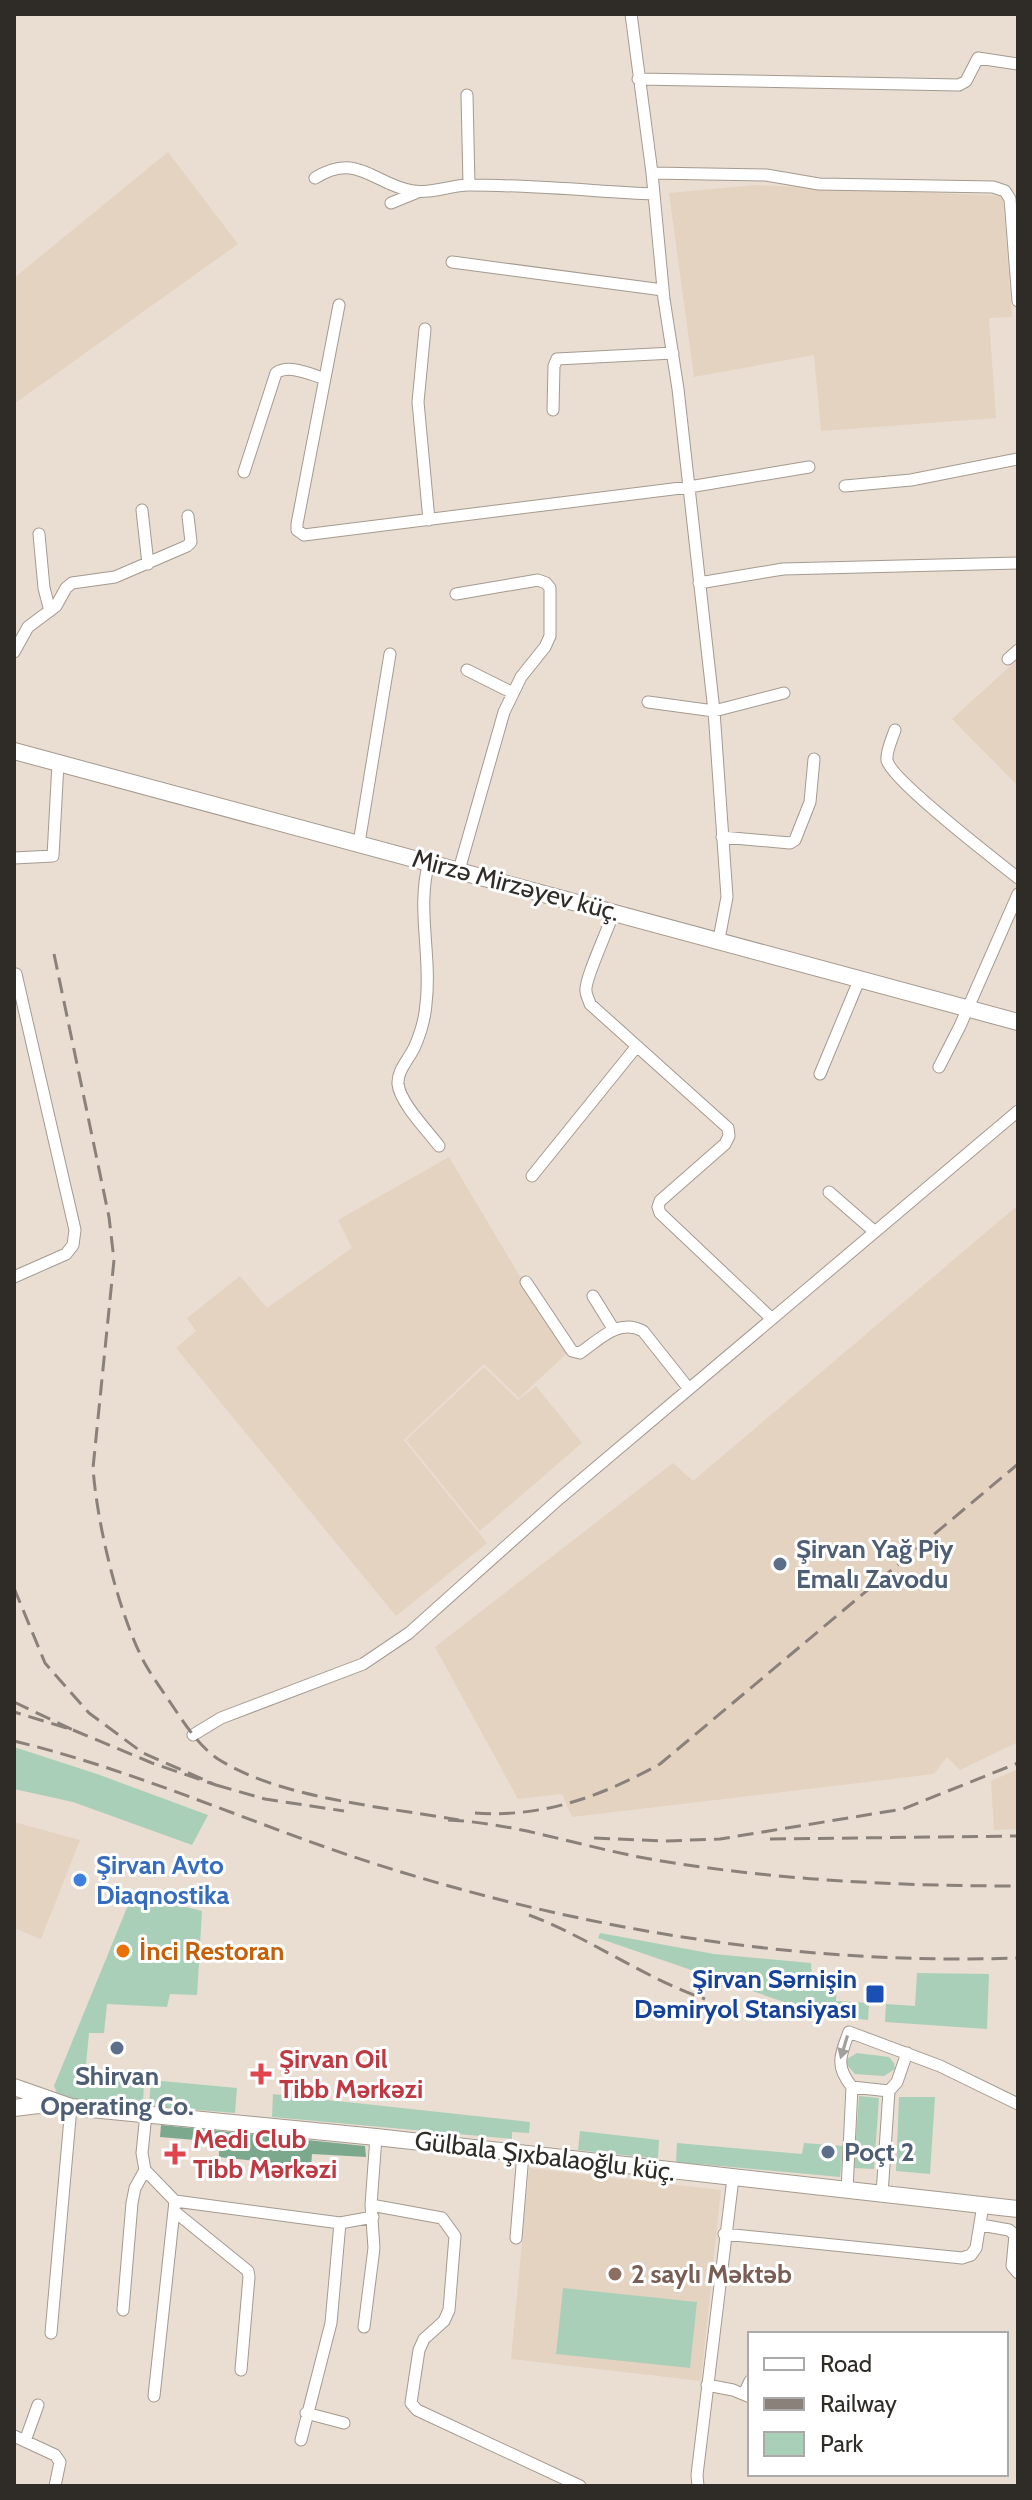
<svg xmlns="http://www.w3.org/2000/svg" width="1032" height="2500" font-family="Cabin,sans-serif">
  <rect width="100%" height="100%" fill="#eaddd2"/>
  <path fill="#e5d3c2" d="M168 152 238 244 14 404V278Z
    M756 185 1003 196 1012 317 989 318 996 418 821 431 814 355 694 377 669 193Z
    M1018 659V786L952 719Z
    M449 1157 566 1354 519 1398 484 1364 404 1440 487 1543 396 1616 176 1348 196 1331 187 1318 240 1276 267 1308 352 1248 338 1220Z
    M1018 1205V1742L960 1770 947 1757 934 1774 572 1817 562 1794 518 1799 435 1647 673 1463 693 1481Z
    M484 1367 518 1400 536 1386 582 1443 480 1531 406 1440Z
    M1018 1769V1829L994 1830 991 1781Z
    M14 1822 80 1840 41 1939 14 1928Z
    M529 2168 721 2190 701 2381 511 2359Z"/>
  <path fill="#aacfb8" d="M14 1747 97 1774 208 1815 192 1845 73 1802 14 1789Z
    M133 1893 202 1911 197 1995 170 1994 167 2007 107 2004 104 2033H89L85 2074 144 2079 143 2106 76 2101 58 2096 54 2086Z
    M600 1933 714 1954 811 1963 812 1980 837 1982 836 2001 869 2003 868 2020 819 2014 598 1938Z
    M917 1973 989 1974 987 2029 885 2022 886 2004 915 2006Z
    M857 2053 889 2057 894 2063 895 2069 884 2076 855 2074 847 2065V2059Z
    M151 2080 237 2088 235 2113 149 2106Z
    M273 2094 530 2122 529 2133 512 2132V2139L272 2117Z
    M859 2096 879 2098 874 2169 854 2168Z
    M899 2097H935L930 2174 896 2171Z
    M580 2131 659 2140 658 2159 578 2150Z
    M677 2143 802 2154 804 2143 843 2146 840 2177 676 2162Z
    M563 2288 697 2302 690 2368 556 2354Z"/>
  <path fill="#7ca98e" d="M161 2125 365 2146 366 2157 312 2154 311 2167 219 2157V2142L160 2137Z"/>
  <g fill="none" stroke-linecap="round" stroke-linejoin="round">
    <g stroke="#a59a8f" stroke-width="13">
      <path id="street" d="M631 14 652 173 664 299 678 389 714 711 727 897 719 939
        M638 79 959 85 966 81 978 58 1018 64
        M467 95 469 185
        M652 173 766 175 819 184 993 187 1005 191 1010 199 1018 301
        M315 178C358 151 374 185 413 191 431 194 451 185 469 185 530 185 593 191 654 194
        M391 203 418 192
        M452 262 663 290
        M339 305 297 524V530L304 535 689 487 809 467
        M425 329 418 402 429 520
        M553 410 554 366 557 359 673 353
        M244 472 276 373C289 364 309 374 323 378
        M845 486 911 480 1018 459
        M142 510 148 564
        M39 534 44 588 50 611
        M699 583 783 569 1018 563
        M456 594 538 580 546 583 550 588V636L545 647 521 677 504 712 459 870
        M14 652 28 627 56 606 66 588 72 583 115 577 187 546 191 542 188 516
        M1008 659 1018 650
        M467 670 513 693
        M648 702 714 711 784 693
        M895 730C892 739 886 751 887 760 890 779 998 862 1018 878
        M722 837 790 843 795 840 810 802 814 759
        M359 843 390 654
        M14 858 53 856 58 763
        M429 862C416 908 432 956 426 1004 425 1018 421 1032 415 1046 410 1058 397 1070 398 1084 400 1103 428 1131 439 1146
        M614 911C609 928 584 980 586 991 586 996 589 999 590 1004L728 1128 729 1136 725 1144 660 1201 658 1207 660 1213 772 1319
        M939 1067 960 1026 1018 894
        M820 1074 860 978
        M532 1176 637 1046
        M829 1192 875 1232
        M14 1277 66 1254 73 1245 75 1230 16 974
        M526 1282 572 1351 580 1353C600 1339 619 1318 643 1331L689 1389
        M593 1296 614 1330
        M193 1735 221 1718 363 1664 409 1633 560 1498 1018 1111
        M852 2087 889 2091
        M146 2114 142 2153 145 2170 175 2201 340 2223 373 2217
        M847 2190 852 2087C835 2066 840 2056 849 2032L940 2066 1018 2104
        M882 2194 889 2091 897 2082 907 2053
        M371 2205 442 2218 455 2236 449 2310 444 2321 424 2339 419 2350 411 2403 417 2410 580 2486
        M174 2211 248 2271 249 2277 241 2370
        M981 2225 1009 2230 1015 2235 1012 2266 1018 2273
        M724 2234 962 2258 971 2255 976 2248 983 2205
        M516 2238 523 2154
        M123 2310 132 2203 135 2188 145 2170
        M364 2327 374 2248 371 2205 376 2137
        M51 2333 71 2107
        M707 2385 733 2390 750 2397
        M744 2394 750 2381
        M154 2396 175 2201
        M306 2413 344 2423
        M14 2436 55 2455 60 2462 55 2486
        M301 2440 331 2323 340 2223
        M25 2441 38 2405
        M698 2486 697 2475 733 2178"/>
    </g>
    <g stroke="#a59a8f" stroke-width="18">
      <path id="secondary" d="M14 751 1018 1022
        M14 2087 71 2107 38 2105 14 2108
        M71 2107 376 2137 1018 2209"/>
    </g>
    <use href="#street" stroke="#fff" stroke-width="11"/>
    <use href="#secondary" stroke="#fff" stroke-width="16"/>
    <path stroke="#8a827a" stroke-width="3" stroke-dasharray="16 8" stroke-linecap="butt" d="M54 954 109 1217 114 1260 93 1468C97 1524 118 1612 144 1662 153 1678 164 1693 174 1708 186 1726 200 1747 218 1759 281 1799 386 1807 459 1820
      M14 1588 45 1663 89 1713 143 1753 216 1785 152 1763 73 1730
      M14 1702 73 1730 14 1712
      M14 1741C130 1769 239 1818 351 1856 564 1927 794 1966 1018 1958
      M216 1785 265 1799 344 1811
      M475 1813C543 1818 602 1796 660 1764L1018 1464
      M448 1820C516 1823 582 1847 650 1859 772 1880 894 1886 1018 1886
      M594 1838 666 1841 720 1839 903 1809 1018 1763
      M770 1839 1018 1836
      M529 1915C590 1938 642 1977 705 1999"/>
  </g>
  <defs><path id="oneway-solid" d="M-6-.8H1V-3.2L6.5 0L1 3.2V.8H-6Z" transform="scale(2)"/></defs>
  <use fill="#a1a09d" href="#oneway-solid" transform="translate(844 2047) rotate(107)"/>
  <g fill="#5c6f8a" stroke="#fff" stroke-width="3">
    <circle cx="780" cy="1564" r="8"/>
    <circle cx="117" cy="2048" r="8"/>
    <circle cx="828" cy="2152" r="8"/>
  </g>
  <circle fill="#3f7fe0" stroke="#fff" stroke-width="3" cx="80" cy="1880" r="8"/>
  <circle fill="#e8710a" stroke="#fff" stroke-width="3" cx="123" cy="1951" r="8"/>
  <rect fill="#1a4fb4" stroke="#fff" stroke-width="3" x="865" y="1984" width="20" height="20" rx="4"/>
  <g fill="#e0444e" stroke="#fff" stroke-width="3">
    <path d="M257 2062h8v8h8v8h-8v8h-8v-8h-8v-8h8z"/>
    <path d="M171 2142h8v8h8v8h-8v8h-8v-8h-8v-8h8z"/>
  </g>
  <circle fill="#8d6e63" stroke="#fff" stroke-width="3" cx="615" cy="2274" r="8"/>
  <g text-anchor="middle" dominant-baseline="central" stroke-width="6" stroke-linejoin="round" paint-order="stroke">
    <g font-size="26" fill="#2f2b26" stroke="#fff">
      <text transform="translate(516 885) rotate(15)">Mirzə Mirzəyev küç.</text>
      <text transform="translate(545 2156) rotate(7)">Gülbala Şıxbalaoğlu küç.</text>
    </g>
    <g font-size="26" font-weight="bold" fill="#4e5e75" stroke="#fff" text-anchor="start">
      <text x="796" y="1549">Şirvan Yağ Piy<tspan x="796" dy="30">Emalı Zavodu</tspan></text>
      <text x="117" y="2076" text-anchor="middle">Shirvan<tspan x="117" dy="30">Operating Co.</tspan></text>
      <text x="844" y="2152">Poçt 2</text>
    </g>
    <g font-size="26" font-weight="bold" fill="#366cbe" stroke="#fff" text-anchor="start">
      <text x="96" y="1865">Şirvan Avto<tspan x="96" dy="30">Diaqnostika</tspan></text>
    </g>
    <g font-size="26" font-weight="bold" fill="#c56008" stroke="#fff" text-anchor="start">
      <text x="139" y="1951">İnci Restoran</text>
    </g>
    <g font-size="26" font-weight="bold" fill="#164399" stroke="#fff" text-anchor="end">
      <text x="857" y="1979">Şirvan Sərnişin<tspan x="857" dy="30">Dəmiryol Stansiyası</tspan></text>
    </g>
    <g font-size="26" font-weight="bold" fill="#be3a42" stroke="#fff" text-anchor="start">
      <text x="279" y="2059">Şirvan Oil<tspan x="279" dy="30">Tibb Mərkəzi</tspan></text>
      <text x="193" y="2139">Medi Club<tspan x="193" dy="30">Tibb Mərkəzi</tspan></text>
    </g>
    <g font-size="26" font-weight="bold" fill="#785e54" stroke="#fff" text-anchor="start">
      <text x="631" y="2274">2 saylı Məktəb</text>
    </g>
  </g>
  <rect width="1032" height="2500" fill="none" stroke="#2f2b26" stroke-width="32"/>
  <rect x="748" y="2332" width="260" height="144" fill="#ffffff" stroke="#acaaa8" stroke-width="2"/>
  <rect x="764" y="2358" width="40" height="12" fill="#ffffff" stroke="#acaaa8" stroke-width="2"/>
  <text x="820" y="2372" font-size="24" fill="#2f2b26">Road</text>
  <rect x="764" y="2398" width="40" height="12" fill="#8a827a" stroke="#acaaa8" stroke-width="2"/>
  <text x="820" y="2412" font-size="24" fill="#2f2b26">Railway</text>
  <rect x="764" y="2432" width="40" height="24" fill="#aacfb8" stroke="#acaaa8" stroke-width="2"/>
  <text x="820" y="2452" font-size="24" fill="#2f2b26">Park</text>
</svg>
